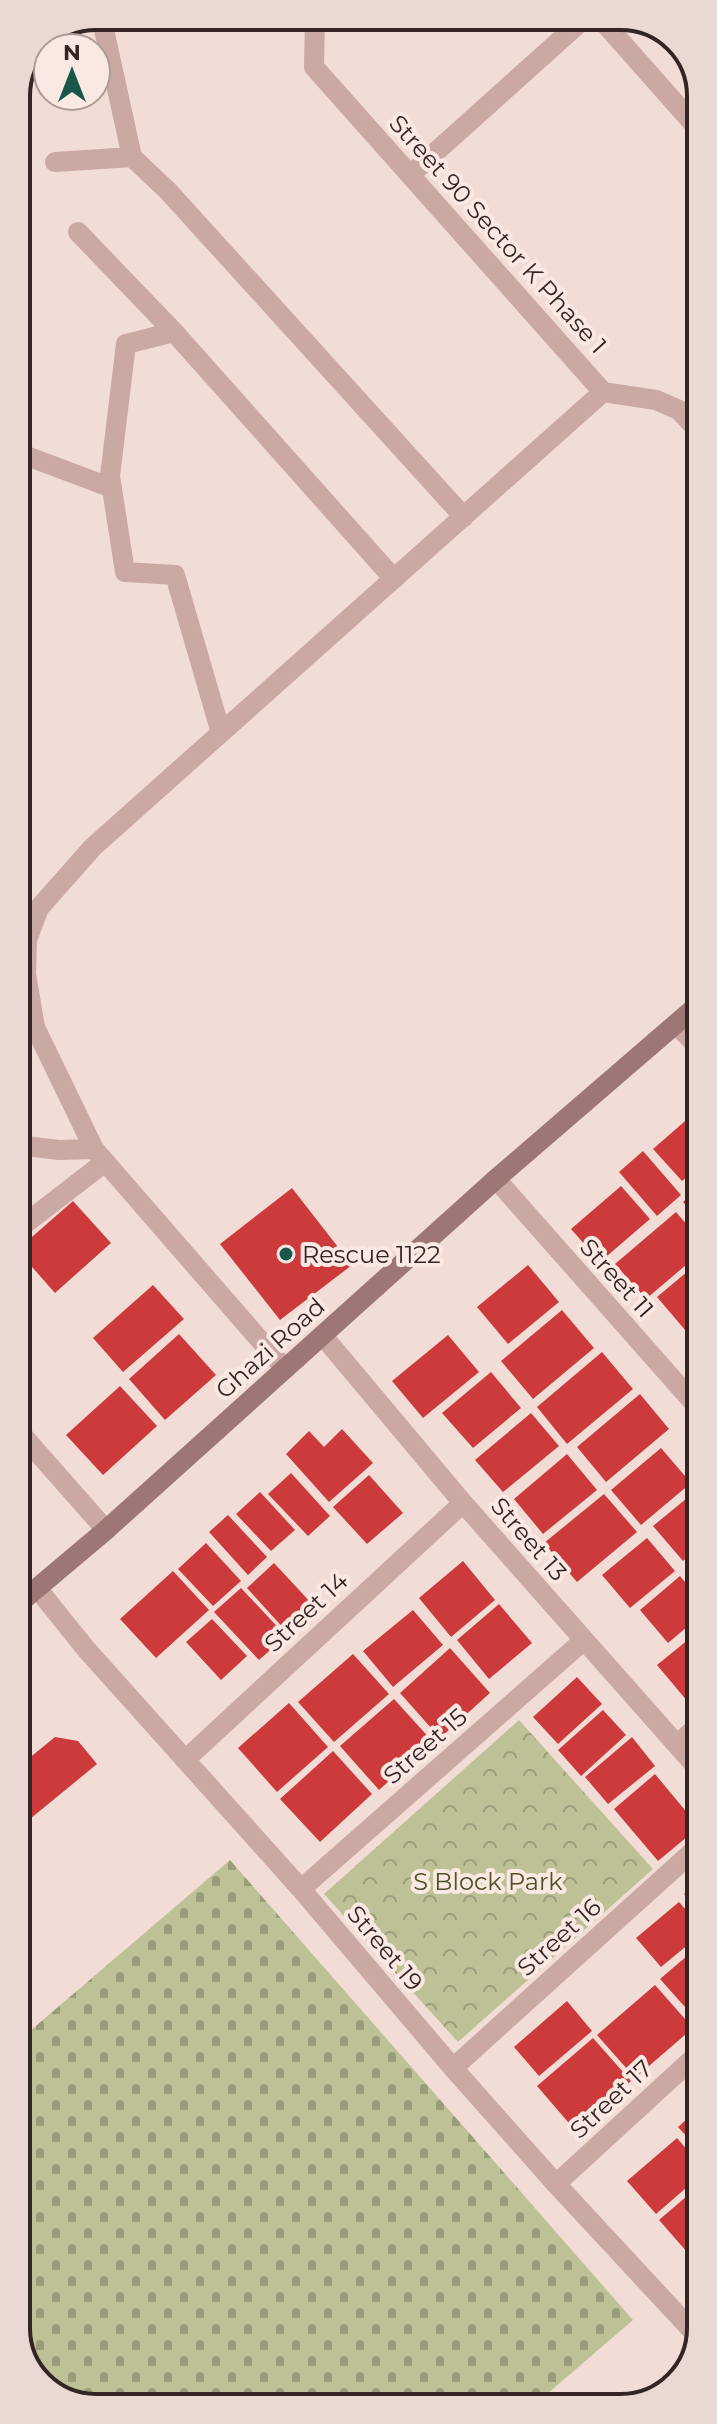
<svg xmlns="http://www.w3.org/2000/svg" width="717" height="2424" font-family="Montserrat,sans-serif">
  <defs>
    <pattern id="cemetery-stones" width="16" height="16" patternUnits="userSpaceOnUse" patternTransform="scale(2)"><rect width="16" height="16" fill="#bec196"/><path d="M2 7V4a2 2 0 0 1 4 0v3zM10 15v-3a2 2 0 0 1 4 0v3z" fill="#9b9d7a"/></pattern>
    <pattern id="park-crowns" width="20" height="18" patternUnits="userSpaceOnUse" patternTransform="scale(2)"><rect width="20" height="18" fill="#bec196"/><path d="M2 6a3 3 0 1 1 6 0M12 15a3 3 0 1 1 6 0" fill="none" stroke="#9b9d7a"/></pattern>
  </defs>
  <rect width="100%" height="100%" fill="#f2ddd6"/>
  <path fill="url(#cemetery-stones)" d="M230 1860 633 2320 532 2407H86L43 2388 18 2344 17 2042Z"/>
  <path fill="url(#park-crowns)" d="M519 1720 653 1869 458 2042 324 1894Z"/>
  <path fill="#cc3a3c" d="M700 1108V1166L682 1181 653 1149Z
    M643 1151 681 1195 657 1216 619 1172Z
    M621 1186 650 1219 600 1262 571 1229Z
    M700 1187V1222L683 1202Z
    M292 1188 352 1265 280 1320 220 1244Z
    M73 1201 111 1243 55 1293 17 1250Z
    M676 1212 700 1240V1253L646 1299 615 1264Z
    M700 1261V1329L691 1337 657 1297Z
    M528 1265 559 1302 508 1344 477 1307Z
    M153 1285 184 1319 123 1372 93 1338Z
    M562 1310 594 1348 533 1399 501 1361Z
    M179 1334 216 1375 165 1420 129 1379Z
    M448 1335 479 1372 423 1418 392 1381Z
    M602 1352 633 1389 567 1444 537 1407Z
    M491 1372 521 1408 473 1448 442 1413Z
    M120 1386 157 1426 103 1475 66 1435Z
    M640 1394 669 1429 606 1482 577 1447Z
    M531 1413 559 1446 503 1492 475 1460Z
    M342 1429 373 1463 329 1502 286 1454 309 1431 324 1447Z
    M661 1448 691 1483 641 1525 611 1490Z
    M567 1454 597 1490 543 1534 514 1499Z
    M291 1473 330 1516 308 1536 268 1494Z
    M369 1475 403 1513 367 1544 333 1507Z
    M260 1492 295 1530 271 1551 236 1514Z
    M604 1494 637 1532 577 1582 544 1543Z
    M692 1494 700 1504V1547L683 1561 653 1526Z
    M228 1515 267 1557 248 1575 209 1532Z
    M647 1538 675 1571 630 1608 602 1575Z
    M206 1543 241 1581 213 1606 178 1569Z
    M463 1561 495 1600 451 1637 419 1598Z
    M700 1561V1585L688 1571Z
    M274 1563 314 1606 286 1631 247 1588Z
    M173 1571 209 1610 156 1658 120 1619Z
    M680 1576 700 1600V1616L668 1643 640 1610Z
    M241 1588 286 1636 259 1660 214 1612Z
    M499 1604 532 1643 489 1679 457 1640Z
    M413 1610 443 1645 393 1687 363 1651Z
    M212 1619 247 1656 221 1680 186 1642Z
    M700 1630 701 1692 688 1702 657 1665Z
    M450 1648 490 1693 440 1738 400 1693Z
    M353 1654 389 1694 334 1742 298 1702Z
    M577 1677 602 1704 558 1744 533 1717Z
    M394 1699 433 1742 379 1790 340 1746Z
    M289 1703 328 1747 277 1792 238 1748Z
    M603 1710 626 1735 581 1776 558 1750Z
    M55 1737 78 1741 97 1764 30 1819 17 1804V1768Z
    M632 1737 655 1766 608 1804 585 1777Z
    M333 1751 372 1794 320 1842 280 1799Z
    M655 1774 699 1827 658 1861 614 1809Z
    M701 1880V1914L684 1894Z
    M679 1902 701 1927V1934L661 1967 636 1938Z
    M701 1944V2025L660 1979Z
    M655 1985 693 2028 635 2078 597 2035Z
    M567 2001 592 2031 539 2076 514 2047Z
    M593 2038 631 2081 574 2129 537 2086Z
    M701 2106V2152L678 2127Z
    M677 2138 701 2166V2175L656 2214 627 2181Z
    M701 2184V2268L659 2220Z"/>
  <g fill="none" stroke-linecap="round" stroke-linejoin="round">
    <path stroke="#caa9a2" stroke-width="20" d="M101 16 132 157 168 191 464 517
      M315 16 314 67 603 392 656 400 679 410 700 433
      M599 17 699 130
      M55 162 132 157
      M410 175 586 17
      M78 232 174 332
      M16 452 112 488
      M221 733 175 575 125 572 110 476 126 344 174 332 394 579
      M676 1024 700 1049
      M17 1145 59 1150 94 1149
      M496 1179 700 1410
      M17 1230 105 1162
      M323 1336 463 1503 701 1772
      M285 1369 94 1149 35 1027 26 974 27 940 39 908 93 847 603 392
      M17 1429 106 1530
      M37 1588 86 1649 301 1889 453 2068 556 2184 698 2337
      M678 1744 701 1723
      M185 1760 463 1503
      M301 1889 583 1641
      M453 2068 701 1844
      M556 2184 701 2051
      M685 2322 701 2308"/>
    <path stroke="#9d7773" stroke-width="20" d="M17 1605 106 1530 496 1179 700 1003"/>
  </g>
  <circle fill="#19574b" stroke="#fae8e2" stroke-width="3" cx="286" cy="1254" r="8"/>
  <g text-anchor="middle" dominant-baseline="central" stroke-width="8" stroke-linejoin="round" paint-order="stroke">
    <g font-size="24" fill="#342525" stroke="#fae8e2">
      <text transform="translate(498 234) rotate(48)">Street 90 Sector K Phase 1</text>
      <text transform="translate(617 1278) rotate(48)">Street 11</text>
      <text transform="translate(270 1348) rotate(-42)">Ghazi Road</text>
      <text transform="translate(529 1539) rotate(49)">Street 13</text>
      <text transform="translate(306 1612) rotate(-43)">Street 14</text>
      <text transform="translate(425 1746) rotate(-41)">Street 15</text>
      <text transform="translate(559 1937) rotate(-42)">Street 16</text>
      <text transform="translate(385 1948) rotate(50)">Street 19</text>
      <text transform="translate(611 2099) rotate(-43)">Street 17</text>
    </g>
    <g font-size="24" fill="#342525" stroke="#fae8e2" text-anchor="start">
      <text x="302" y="1254">Rescue 1122</text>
    </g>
    <g font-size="24" fill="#4e5327" stroke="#fae8e2">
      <text x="488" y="1881">S Block Park</text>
    </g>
  </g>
  <path d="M0 0H717V2424H0ZM96 30H621A66 66 0 0 1 687 96V2328A66 66 0 0 1 621 2394H96A66 66 0 0 1 30 2328V96A66 66 0 0 1 96 30Z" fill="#ead8d3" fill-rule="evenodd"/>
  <path fill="none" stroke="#342525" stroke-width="4" d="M96 30H621A66 66 0 0 1 687 96V2328A66 66 0 0 1 621 2394H96A66 66 0 0 1 30 2328V96A66 66 0 0 1 96 30Z"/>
  <g transform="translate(72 72)"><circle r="38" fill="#fae8e2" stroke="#ab9a96" stroke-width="2"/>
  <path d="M0-6L14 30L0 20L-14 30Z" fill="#19574b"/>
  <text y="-12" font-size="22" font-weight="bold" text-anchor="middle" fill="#342525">N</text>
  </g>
</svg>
